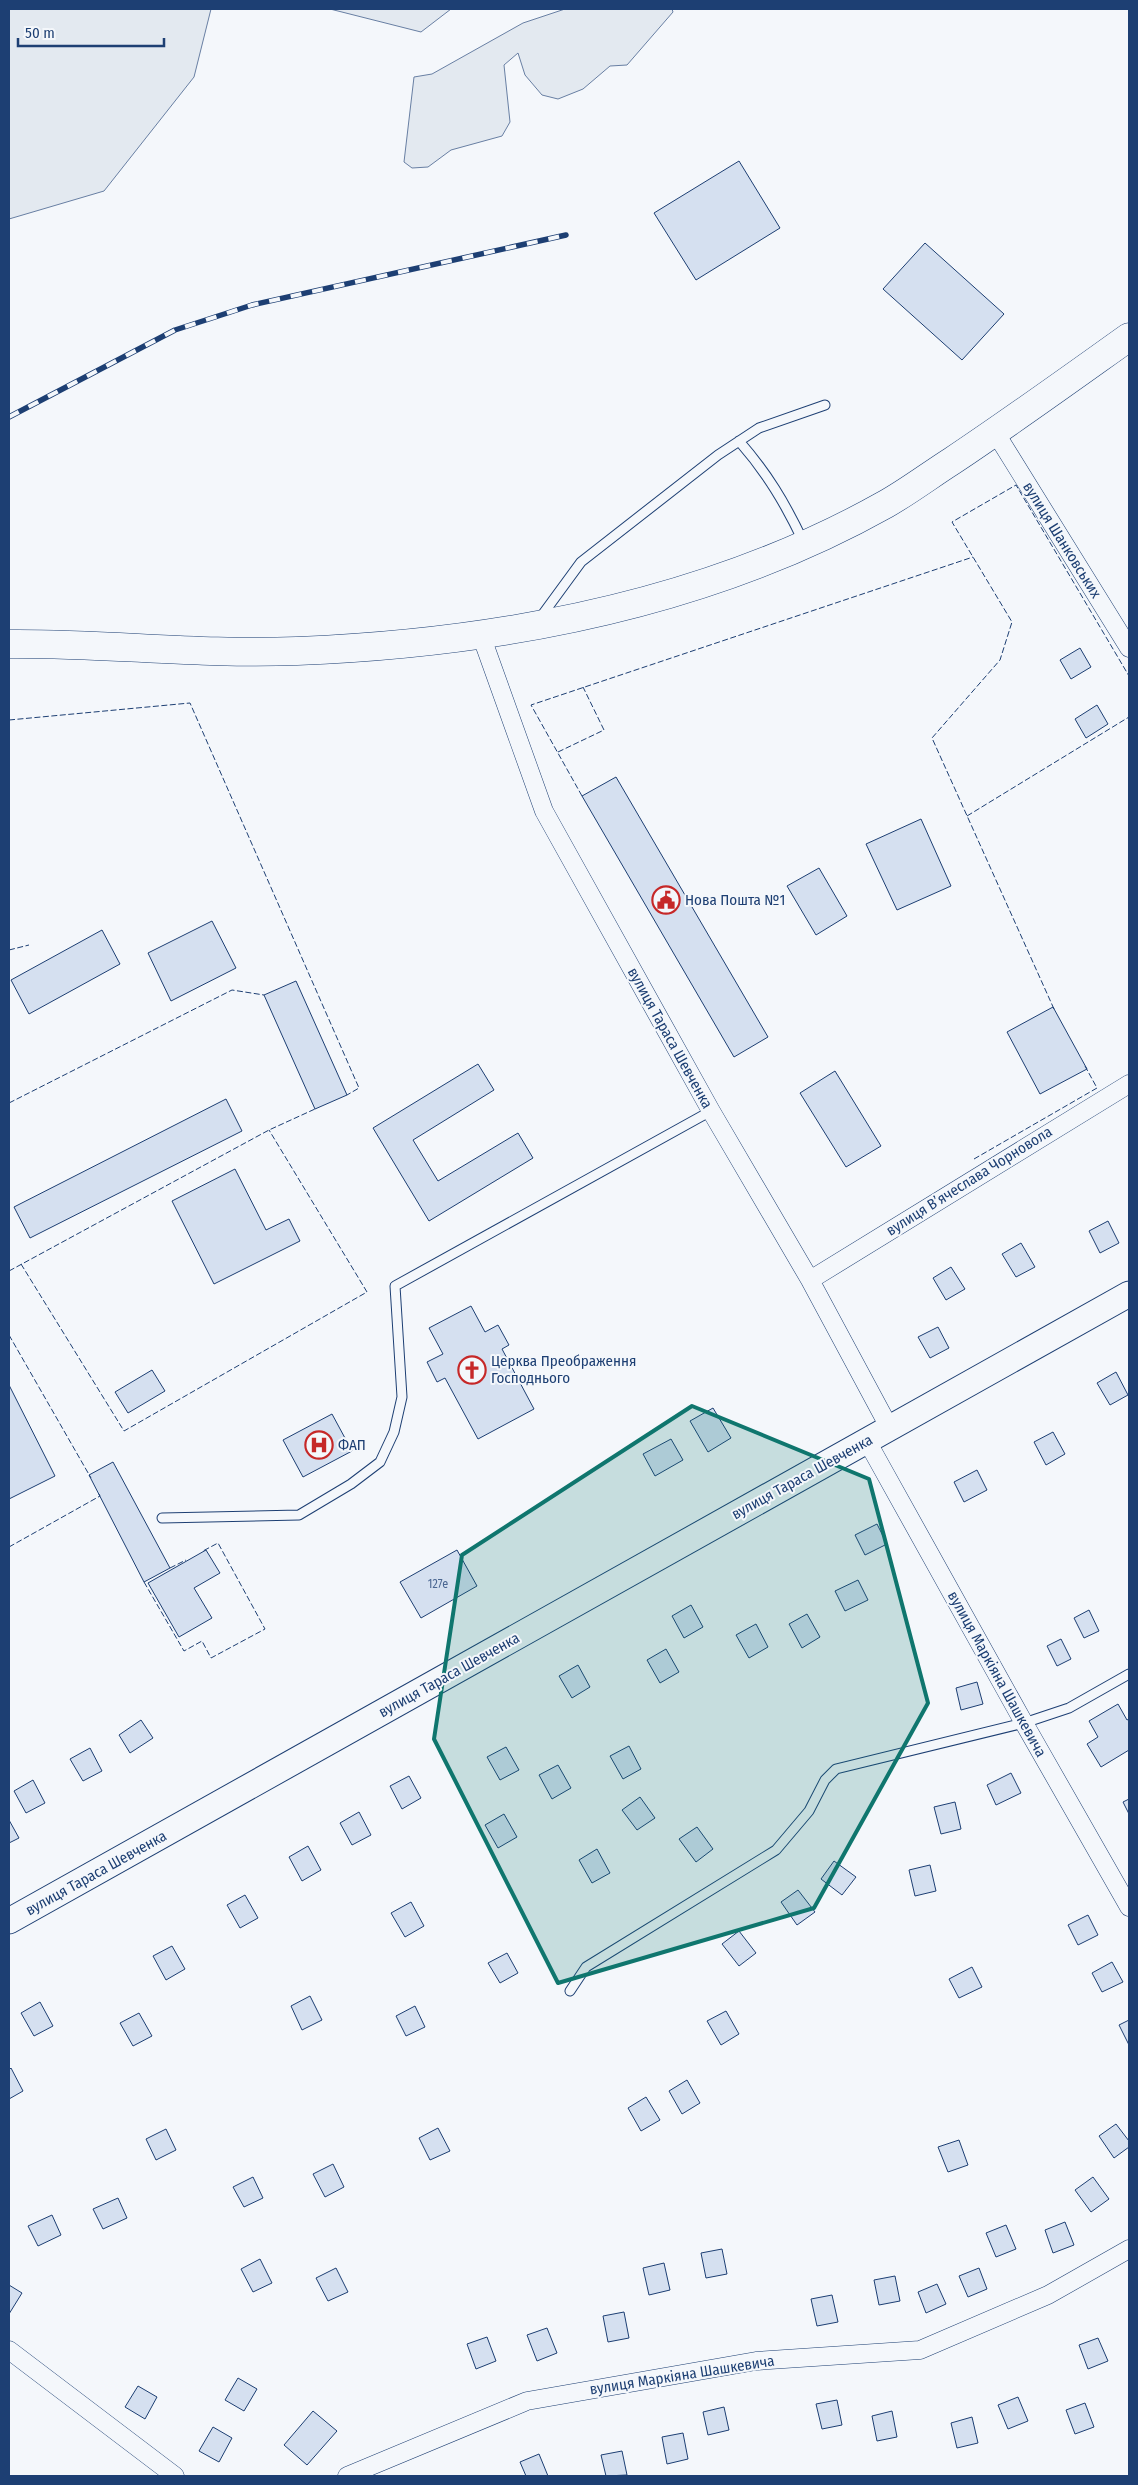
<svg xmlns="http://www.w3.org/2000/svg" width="1138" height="2485" font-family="'Fira Sans Condensed',sans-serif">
  <rect width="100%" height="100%" fill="#f4f7fb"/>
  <path fill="#e3e9f0" stroke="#687fa3" d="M9 9H211L194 77 104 191 9 219Z
    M330 9H451L421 32Z
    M565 9H672L673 12 627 65 610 66 583 89 558 99 542 95 525 75 518 53 504 65 510 122 502 136 451 150 428 167 412 168 404 162 414 77 432 74 523 23Z"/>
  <path fill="#d5e0f0" stroke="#1d3f73" d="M739 161 780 228 696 280 654 213Z
    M925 243 1004 314 962 360 883 289Z
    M1080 648 1091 667 1071 679 1060 660Z
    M1097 705 1108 724 1086 738 1075 719Z
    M616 777 768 1037 734 1057 582 796Z
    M921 819 951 886 897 910 866 844Z
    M819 868 847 916 816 935 787 886Z
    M212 921 236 968 171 1001 148 953Z
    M102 930 120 964 29 1014 11 980Z
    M296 981 347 1095 315 1109 264 995Z
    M1053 1007 1087 1069 1040 1094 1007 1032Z
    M478 1064 494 1090 413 1140 438 1181 518 1133 533 1158 429 1221 373 1128Z
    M835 1071 881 1146 846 1167 800 1093Z
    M226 1099 242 1131 30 1238 14 1207Z
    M235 1169 266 1230 289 1219 300 1241 214 1284 172 1201Z
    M1108 1221 1119 1243 1100 1253 1089 1231Z
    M1021 1243 1035 1267 1016 1277 1002 1254Z
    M951 1267 965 1289 946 1300 933 1278Z
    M471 1306 485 1332 498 1325 509 1345 502 1349 534 1409 478 1439 445 1378 437 1382 427 1362 443 1354 429 1328Z
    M938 1327 949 1348 930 1358 918 1337Z
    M152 1370 165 1391 128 1413 115 1392Z
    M1116 1372 1128 1395 1110 1405 1097 1383Z
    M9 1385 55 1476 9 1499Z
    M713 1408 731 1438 708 1452 690 1421Z
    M332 1414 352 1451 303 1477 283 1440Z
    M1053 1432 1065 1454 1046 1465 1034 1442Z
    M671 1439 683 1460 655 1476 643 1454Z
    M113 1462 170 1568 144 1582 89 1475Z
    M977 1470 987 1490 964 1502 954 1482Z
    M877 1524 887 1544 865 1555 855 1535Z
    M206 1550 220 1573 194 1588 212 1618 179 1637 148 1583Z
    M457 1550 477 1586 421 1618 400 1582Z
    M858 1580 868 1600 845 1611 835 1591Z
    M691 1605 703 1627 684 1638 672 1616Z
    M1089 1610 1099 1631 1084 1638 1074 1618Z
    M807 1614 820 1637 802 1648 789 1624Z
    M756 1624 768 1647 749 1658 736 1635Z
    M1061 1639 1071 1659 1057 1666 1047 1646Z
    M666 1649 679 1672 660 1683 647 1660Z
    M578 1665 590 1687 572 1698 559 1676Z
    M977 1682 983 1704 961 1710 956 1688Z
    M1118 1704 1127 1720 1129 1719V1750L1101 1767 1087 1744 1098 1737 1089 1721Z
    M141 1720 153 1738 130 1753 119 1735Z
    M629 1746 641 1769 623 1779 610 1756Z
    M506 1747 519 1770 500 1780 487 1757Z
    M90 1748 102 1771 83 1781 70 1759Z
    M558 1765 571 1788 552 1799 539 1775Z
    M1011 1773 1021 1793 996 1805 987 1785Z
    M409 1776 421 1798 402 1809 390 1786Z
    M33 1780 45 1803 26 1813 14 1791Z
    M640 1797 655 1818 637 1830 622 1810Z
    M1129 1799V1814L1123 1802Z
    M955 1802 961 1829 941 1834 934 1807Z
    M359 1812 371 1835 352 1845 340 1823Z
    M504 1814 517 1837 498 1848 485 1825Z
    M9 1820 19 1838 9 1843Z
    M697 1827 713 1849 696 1862 679 1839Z
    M308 1846 321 1870 302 1881 289 1857Z
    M597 1849 610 1873 592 1883 579 1860Z
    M834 1861 856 1877 842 1895 821 1879Z
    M930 1865 936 1891 915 1896 909 1870Z
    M798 1890 815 1912 797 1925 781 1902Z
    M245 1895 258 1918 240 1928 227 1905Z
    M411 1902 424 1926 405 1937 391 1913Z
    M1088 1915 1098 1935 1078 1945 1068 1925Z
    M739 1931 756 1953 739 1966 722 1944Z
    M172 1946 185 1969 166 1980 153 1956Z
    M507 1953 518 1973 500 1983 488 1963Z
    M1112 1962 1123 1982 1102 1992 1092 1973Z
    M972 1967 982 1987 959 1998 949 1979Z
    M310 1996 322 2020 302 2030 291 2006Z
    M40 2002 53 2026 34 2036 21 2013Z
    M415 2006 425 2027 406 2036 396 2016Z
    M726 2011 739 2034 721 2045 707 2021Z
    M139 2013 152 2036 133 2046 120 2023Z
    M1129 2020V2045L1119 2025Z
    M11 2068 23 2091 9 2099V2070Z
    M687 2080 700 2103 682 2114 669 2091Z
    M646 2097 660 2120 641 2131 628 2108Z
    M1116 2124 1129 2141V2147L1114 2158 1099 2136Z
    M438 2128 450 2151 430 2160 419 2138Z
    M166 2129 176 2150 156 2160 146 2139Z
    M959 2140 968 2165 948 2172 938 2147Z
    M333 2164 344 2187 325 2197 313 2174Z
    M253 2177 263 2198 244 2207 233 2187Z
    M1093 2177 1109 2199 1091 2212 1075 2190Z
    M118 2198 127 2218 103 2229 93 2209Z
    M52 2215 61 2235 38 2246 28 2226Z
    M1065 2222 1074 2245 1053 2253 1045 2230Z
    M1006 2225 1016 2249 996 2257 986 2233Z
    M722 2249 727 2274 706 2278 701 2253Z
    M260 2259 272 2283 253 2292 241 2269Z
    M664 2263 670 2290 649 2295 643 2268Z
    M336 2268 348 2292 328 2301 316 2278Z
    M979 2268 987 2289 968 2297 959 2276Z
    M895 2276 900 2301 879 2305 874 2280Z
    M937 2284 946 2304 926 2313 918 2292Z
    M9 2285 22 2293 9 2314Z
    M832 2295 838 2322 817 2326 811 2299Z
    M624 2312 629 2338 608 2342 603 2316Z
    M547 2328 557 2353 537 2361 527 2335Z
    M487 2337 496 2361 476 2369 467 2344Z
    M1098 2338 1108 2361 1088 2369 1079 2345Z
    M238 2378 257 2389 244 2411 225 2400Z
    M138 2386 157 2397 145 2419 125 2407Z
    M1018 2397 1028 2421 1008 2429 998 2405Z
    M837 2400 842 2425 822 2429 816 2404Z
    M1085 2403 1094 2427 1075 2434 1066 2410Z
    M724 2407 729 2430 708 2435 703 2412Z
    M313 2411 337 2431 307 2465 284 2445Z
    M892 2411 897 2437 877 2441 872 2416Z
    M972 2417 978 2443 957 2448 951 2423Z
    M213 2427 232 2438 219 2462 199 2451Z
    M683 2433 688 2459 667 2464 662 2437Z
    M622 2451 627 2475 606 2476 601 2455Z
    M539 2454 548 2476H526L520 2462Z"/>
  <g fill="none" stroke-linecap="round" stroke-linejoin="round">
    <g stroke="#1d3f73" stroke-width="11">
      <path id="lane" d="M739 441C767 473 785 503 803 541
        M540 618 581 562 718 455 759 428 825 405
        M162 1518 299 1515 351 1484 380 1462 394 1432 402 1397 395 1286 711 1111
        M570 1991 586 1967 776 1850 809 1811 825 1780 836 1769 1024 1723 1069 1708 1129 1674"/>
    </g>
    <g stroke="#1d3f73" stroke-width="19">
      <path id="street" d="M995 432 1129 648
        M481 635 544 811 711 1111 810 1280 889 1427
        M810 1280 1129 1084
        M867 1441 1024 1723 1129 1907
        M9 2350 175 2476
        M347 2476 527 2401 756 2361 920 2350 1048 2295 1129 2249"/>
    </g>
    <g stroke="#1d3f73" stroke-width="27">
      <path id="secondary" d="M9 1921 1129 1294"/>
    </g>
    <g stroke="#1d3f73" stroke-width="29">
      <path id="highway" d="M9 644C105 643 201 655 297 651 500 643 708 604 886 504 909 491 930 475 952 461 1012 421 1070 379 1129 337"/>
    </g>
    <use href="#lane" stroke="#f4f7fb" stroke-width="9"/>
    <use href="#street" stroke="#f4f7fb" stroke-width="18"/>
    <use href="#secondary" stroke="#f4f7fb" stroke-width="25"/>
    <use href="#highway" stroke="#f4f7fb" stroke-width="28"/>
    <g stroke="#1d3f73" stroke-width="5.5">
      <path id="rail" d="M9 417 175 330 252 305 566 235"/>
    </g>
    <use href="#rail" stroke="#f4f7fb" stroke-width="4" stroke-dasharray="11" stroke-linecap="butt"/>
    <path stroke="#1d3f73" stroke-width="1" stroke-dasharray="6 2.5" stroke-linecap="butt" d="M9 720 190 703 359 1088 347 1095
      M558 752 604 730 583 687
      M582 796 531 705 973 557
      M967 816 1129 717
      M9 950 29 945
      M1054 1009 932 738 1000 660 1012 622 952 522 1016 485 1129 676
      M9 1103 232 990 264 995
      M974 1159 1097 1088 1085 1066
      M21 1264 124 1431 367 1292 269 1130
      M9 1271 269 1130 315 1109
      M9 1335 91 1478
      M9 1547 100 1496 99 1494
      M170 1568 186 1560
      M144 1582 184 1651 202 1641 211 1658 265 1629 218 1543 203 1551"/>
  </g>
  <path fill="#0f766e" fill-opacity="0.2" stroke="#0f766e" stroke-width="4" stroke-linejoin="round" d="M692 1406 869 1479 928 1703 814 1908 558 1983 434 1739 462 1555Z"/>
  <defs>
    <g id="civic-ring" transform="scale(1.4375)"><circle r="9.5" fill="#f4f7fb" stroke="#c62828" stroke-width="1.5"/><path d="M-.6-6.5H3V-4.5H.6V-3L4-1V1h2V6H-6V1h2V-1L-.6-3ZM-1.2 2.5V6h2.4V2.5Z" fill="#c62828"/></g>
    <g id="church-ring" transform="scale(1.4375)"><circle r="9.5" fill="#f4f7fb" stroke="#c62828" stroke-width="1.5"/><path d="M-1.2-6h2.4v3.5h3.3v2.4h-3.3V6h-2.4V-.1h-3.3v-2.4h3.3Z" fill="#c62828"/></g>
    <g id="hospital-ring" transform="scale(1.4375)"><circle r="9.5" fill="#f4f7fb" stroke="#c62828" stroke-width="1.5"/><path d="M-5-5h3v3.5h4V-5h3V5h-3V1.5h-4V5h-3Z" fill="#c62828"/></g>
  </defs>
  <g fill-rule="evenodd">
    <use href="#civic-ring" x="666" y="900"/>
    <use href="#church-ring" x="472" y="1370"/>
    <use href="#hospital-ring" x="319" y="1445"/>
  </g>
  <g text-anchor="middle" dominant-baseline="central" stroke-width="4" stroke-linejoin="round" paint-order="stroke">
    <g font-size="12" fill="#4b6792">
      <text x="438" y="1584">127е</text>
    </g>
    <g font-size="15" fill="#1d3f73" stroke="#f4f7fb">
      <text transform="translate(1062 540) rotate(58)">вулиця Шанковських</text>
      <text transform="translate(670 1038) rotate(61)">вулиця Тараса Шевченка</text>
      <text transform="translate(969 1181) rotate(-32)">вулиця Вʼячеслава Чорновола</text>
      <text transform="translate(802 1477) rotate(-29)">вулиця Тараса Шевченка</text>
      <text transform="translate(997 1674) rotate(61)">вулиця Маркіяна Шашкевича</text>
      <text transform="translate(449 1675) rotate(-29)">вулиця Тараса Шевченка</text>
      <text transform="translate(96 1873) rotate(-29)">вулиця Тараса Шевченка</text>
      <text transform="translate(682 2375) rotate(-9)">вулиця Маркіяна Шашкевича</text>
    </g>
    <g font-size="15" fill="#1d3f73" stroke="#f4f7fb" text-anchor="start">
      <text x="685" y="900">Нова Пошта №1</text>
      <text x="491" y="1361">Церква Преображення<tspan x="491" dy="17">Господнього</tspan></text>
      <text x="338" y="1445">ФАП</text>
    </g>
  </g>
  <rect width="1138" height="2485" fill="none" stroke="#1d3f73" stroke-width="20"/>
  <path d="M18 38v8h146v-8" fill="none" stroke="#1d3f73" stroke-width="2.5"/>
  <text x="25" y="38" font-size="15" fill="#1d3f73" stroke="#f4f7fb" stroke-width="4" paint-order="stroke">50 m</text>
</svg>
